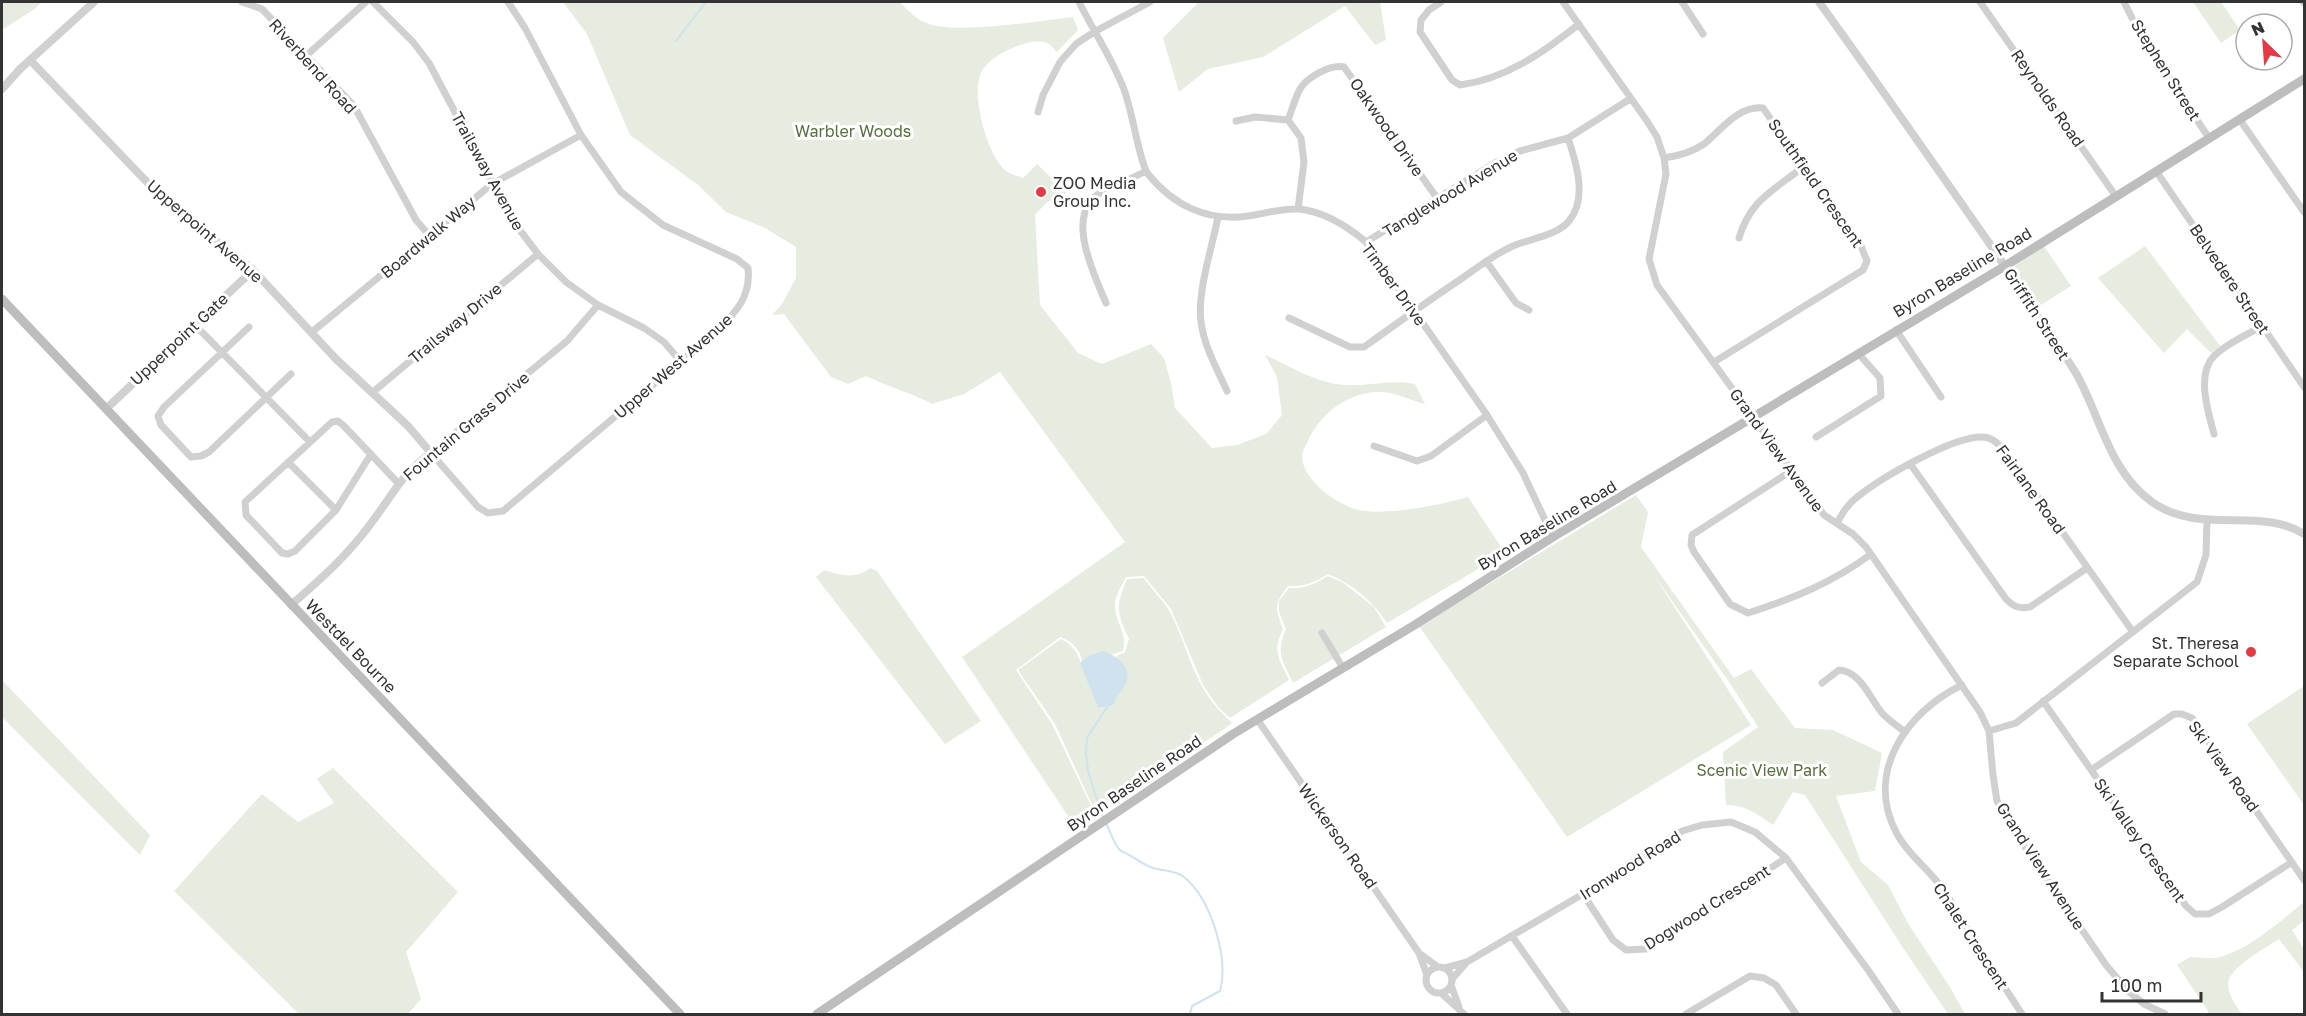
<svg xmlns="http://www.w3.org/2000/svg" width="2306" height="1016" font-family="'Golos Text',sans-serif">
  <rect width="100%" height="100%" fill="#fff"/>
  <path fill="#e6ecdf" d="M2 2H41L36 8 2 30Z
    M563 2H900C908 11 917 20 929 24 958 34 1039 21 1073 17L1078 30 1057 52C1054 49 1050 44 1047 43 1029 36 986 57 980 75 972 98 987 155 1006 171 1010 174 1018 176 1023 178L1037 164 1067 193 1046 203 1035 215 1040 305 1078 353 1102 364 1151 344 1164 358 1171 383 1175 408 1212 448 1237 445 1266 434 1282 415 1277 377 1265 355C1289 366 1318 384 1345 385 1368 387 1391 379 1415 384L1425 404C1408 400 1394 391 1376 392 1345 394 1319 415 1307 443 1305 447 1302 452 1302 456 1302 479 1335 503 1355 509 1381 517 1441 505 1468 497L1505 553 1387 623C1373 601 1352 584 1328 574 1315 582 1304 587 1288 586 1274 604 1275 608 1283 629 1272 652 1279 659 1289 680L1230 718 1218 707 1203 685 1171 609 1144 576 1126 577C1122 585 1115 596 1115 604 1114 622 1128 632 1123 651L1100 658 1082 662C1081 650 1071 640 1060 637L1016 670 1052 724 1094 812 1074 825 962 657 1125 542 1000 372 964 394 932 404C910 392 888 387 866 376L848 384 831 377 784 314 772 315 782 304 796 278V247L765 228 726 212 698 185 630 135 587 34Z
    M1199 2H1380L1386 40 1375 45 1345 6 1263 57 1208 69 1179 92 1163 38Z
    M2193 2H2221L2240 30 2221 43Z
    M2044 246 2071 286 2038 307 2013 267Z
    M2145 246 2220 346 2211 353 2187 329 2164 353 2098 278Z
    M1636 495 1648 512 1641 547 1734 678 1751 669 1795 728 1833 730 1882 753 1875 791 1836 796 1861 862 1888 885 1909 925 1950 987 1965 1014H1948L1903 948 1805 795 1793 792 1773 825C1759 815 1744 804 1726 805L1723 752 1758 727 1729 682 1653 574 1751 725 1567 837 1419 626Z
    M870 568 877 571 981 721 945 744 816 577 824 570C840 575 855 580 870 568Z
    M1328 576 1342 582 1374 607 1386 627 1293 683C1283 661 1275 653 1286 629L1279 612V601L1289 588C1305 589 1315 584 1328 576Z
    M1144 578C1152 590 1163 600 1170 612 1192 656 1192 687 1232 723L1223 730 1095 811 1055 724 1018 670 1061 639C1071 644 1079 653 1081 664L1115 657 1125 652 1129 639C1116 611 1116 607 1127 579Z
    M2 680 150 835 140 855 2 717Z
    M2304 686V805L2247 724Z
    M333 768 458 892 406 952 421 999 408 1014H299L174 891 262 794 298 822 334 803 317 779Z
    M2304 902V921L2292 930 2304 949V972L2279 939C2266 948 2227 968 2228 985 2229 996 2236 1006 2242 1014H2208V1011L2177 965 2190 957C2202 957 2211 960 2223 956 2253 947 2280 921 2304 902Z"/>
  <path fill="#cfe2ee" d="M1104 651C1116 656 1133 667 1126 683 1123 691 1116 695 1114 704L1107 707H1098L1080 663 1088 656Z"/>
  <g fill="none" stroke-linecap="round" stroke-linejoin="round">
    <path stroke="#cfe2ee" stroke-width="2" d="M676 41 706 2
      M1103 818 1088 771 1086 753 1087 738 1107 707
      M1106 823C1110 831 1114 845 1121 851 1124 853 1127 853 1129 855 1139 860 1146 867 1157 869 1166 871 1177 871 1184 877 1211 899 1229 958 1220 991L1192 1006 1190 1014"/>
    <path stroke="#d0d0d0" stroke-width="7" d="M242 2 262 9 354 106 416 220 429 235
      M373 2 413 42 429 63 512 220 538 254 566 282 598 305 644 328 664 342 681 362
      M508 2 525 28 581 135 621 192 663 225 737 259 748 268C751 296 737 311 718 330L503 511 488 513 478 507 431 453 567 341 598 305
      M1079 2C1093 30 1111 57 1123 87 1132 107 1139 162 1148 174 1173 205 1207 222 1248 216 1263 214 1282 208 1298 209 1324 211 1347 226 1366 242L1487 415 1523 473 1553 537
      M1441 2 1429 10 1421 20 1420 32 1452 80 1460 85C1506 79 1544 52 1579 24
      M1563 2 1647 121 1657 137 1664 158 1666 174 1649 259 1657 285 1824 515 1853 534 1866 547 1980 712 1989 731 1993 775 1997 801 2017 835 2106 965 2128 991 2144 1004 2165 1014
      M1682 2 1703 34
      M1980 2 2115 195
      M2124 2 2142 38 2209 138
      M2303 2 2304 3
      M307 55 366 2
      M1038 112 1043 95 1060 62 1076 44 1094 32 1150 2
      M1288 120C1292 110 1295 98 1300 89 1307 77 1331 64 1344 67L1437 198
      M2240 120 2304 212
      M1236 121 1255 117 1288 120 1301 138 1304 162 1298 209
      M1664 158C1679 156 1692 152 1704 144 1721 130 1739 105 1763 108L1861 246 1867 261 1863 270 1714 362
      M2156 171 2304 387
      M1218 217C1212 248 1197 292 1201 322 1204 346 1217 369 1227 391
      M1739 238C1751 198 1774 191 1804 166
      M1366 242 1495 163 1520 151 1568 138 1630 99
      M1486 261 1516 303 1529 310
      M1106 303C1094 274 1064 215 1100 193 1115 185 1131 179 1146 171
      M1289 318 1350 347H1364C1396 324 1428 301 1461 279 1477 268 1493 255 1511 247 1527 239 1557 236 1569 221 1588 198 1576 162 1568 138
      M195 325 310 442
      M249 327 164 407 158 416 161 425 191 457 201 456 209 452 291 374
      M1896 330 1941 397
      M312 332 492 184 581 135
      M373 392 538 254
      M2214 434C2208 412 2196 374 2214 356 2227 343 2247 335 2262 326
      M1816 437 1881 396 1880 378 1858 353
      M1374 446 1417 461 1431 456 1487 415
      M371 454 336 510 295 551 288 554 282 553 246 515 245 502 332 422 338 421 344 426 398 483
      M288 462 336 510
      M1911 465 2006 599C2014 607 2019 609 2030 607L2087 568
      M1791 471 1692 535 1691 545 1694 552 1730 604 1748 613C1792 599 1834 582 1871 554
      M1837 523C1842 514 1847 505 1856 498 1879 479 1954 435 1983 437 1995 438 2001 447 2008 455L2133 632
      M1322 633 1343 668
      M1822 683 1839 670C1861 672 1869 697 1882 713 1888 720 1896 725 1904 731
      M1962 685C1906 712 1864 773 1897 834 1907 853 1925 866 1938 883 1948 896 1957 911 1965 925 1984 955 2003 985 2022 1014
      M2043 701 2186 906 2195 914H2209L2222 907 2292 862
      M1257 719 1419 953 1427 975
      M1989 731 2016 723 2197 582 2206 555 2207 521
      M2091 770 2174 714H2182L2192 718 2304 880
      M1583 894 1613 940 1626 950 1646 949 1786 858
      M1512 936 1567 1014
      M1419 953 1438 967
      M1426 980a13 13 0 1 1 26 0a13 13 0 1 1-26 0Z
      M1445 968 1467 962 1583 894 1682 831 1702 825 1731 822 1755 832 1786 858 1868 970 1898 1014
      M1453 978 1467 962
      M1451 985 1459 1007
      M1441 993 1464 1014
      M1686 1014 1750 976 1764 978 1776 985 1796 1014"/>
    <path stroke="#d0d0d0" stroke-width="8" d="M1819 2C1871 74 1922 147 1973 220 1998 255 2021 290 2044 326 2055 342 2067 358 2077 375 2101 418 2109 471 2152 502 2200 536 2260 506 2304 534
      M30 60 167 203 253 270 336 359 408 426 431 453C400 476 394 493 372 522 349 554 321 579 291 605
      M2 89 20 69 94 2
      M106 409 253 270"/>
    <path stroke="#bdbdbd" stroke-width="9" d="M2 299 680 1014
      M817 1014 1233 734 1413 626 1553 537 2005 266 2304 79"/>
  </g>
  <g fill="#e63946" stroke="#fff" stroke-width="2">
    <circle cx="1041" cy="192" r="6"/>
    <circle cx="2251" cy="652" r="6"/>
  </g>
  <g text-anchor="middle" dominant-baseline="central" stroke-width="6" stroke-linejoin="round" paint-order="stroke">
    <g font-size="16" fill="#333" stroke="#fff">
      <text transform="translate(313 66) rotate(48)">Riverbend Road</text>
      <text transform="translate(2166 70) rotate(58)">Stephen Street</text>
      <text transform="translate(2048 98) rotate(55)">Reynolds Road</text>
      <text transform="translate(1387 127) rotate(55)">Oakwood Drive</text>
      <text transform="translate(488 171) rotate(61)">Trailsway Avenue</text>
      <text transform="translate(1816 183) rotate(55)">Southfield Crescent</text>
      <text transform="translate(1450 193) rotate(-31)">Tanglewood Avenue</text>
      <text transform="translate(205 231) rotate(41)">Upperpoint Avenue</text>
      <text transform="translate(428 237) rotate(-40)">Boardwalk Way</text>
      <text transform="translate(1962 272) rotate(-31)">Byron Baseline Road</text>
      <text transform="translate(2230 279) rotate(56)">Belvedere Street</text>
      <text transform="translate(1394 284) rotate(54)">Timber Drive</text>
      <text transform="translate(2037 314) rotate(57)">Griffith Street</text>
      <text transform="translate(455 323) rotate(-40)">Trailsway Drive</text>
      <text transform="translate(179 339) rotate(-43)">Upperpoint Gate</text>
      <text transform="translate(673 366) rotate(-41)">Upper West Avenue</text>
      <text transform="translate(466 426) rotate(-40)">Fountain Grass Drive</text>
      <text transform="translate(1777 450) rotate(54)">Grand View Avenue</text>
      <text transform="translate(2031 489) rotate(54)">Fairlane Road</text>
      <text transform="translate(1547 525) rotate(-31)">Byron Baseline Road</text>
      <text transform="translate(351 646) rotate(46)">Westdel Bourne</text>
      <text transform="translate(2224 766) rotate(54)">Ski View Road</text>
      <text transform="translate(1134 783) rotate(-34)">Byron Baseline Road</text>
      <text transform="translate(1338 836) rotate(55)">Wickerson Road</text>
      <text transform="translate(2140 840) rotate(55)">Ski Valley Crescent</text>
      <text transform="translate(1630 865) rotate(-32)">Ironwood Road</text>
      <text transform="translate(2041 866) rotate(57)">Grand View Avenue</text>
      <text transform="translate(1707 907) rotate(-32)">Dogwood Crescent</text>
      <text transform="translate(1971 936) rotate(57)">Chalet Crescent</text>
    </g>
    <g font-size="16" fill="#56703f" stroke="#fff">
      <text x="853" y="131">Warbler Woods</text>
      <text x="1762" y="770">Scenic View Park</text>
    </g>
    <g font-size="16" fill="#333" stroke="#fff" text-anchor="start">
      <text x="1053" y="183">ZOO Media<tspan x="1053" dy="18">Group Inc.</tspan></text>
      <text x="2239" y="643" text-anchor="end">St. Theresa<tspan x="2239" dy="18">Separate School</tspan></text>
    </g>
  </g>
  <rect width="2306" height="1016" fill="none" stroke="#333333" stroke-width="6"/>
  <g transform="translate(2264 42) rotate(335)"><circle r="28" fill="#ffffff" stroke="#adadad" stroke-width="1.5"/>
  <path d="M0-4.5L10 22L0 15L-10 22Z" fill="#e63946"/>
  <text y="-9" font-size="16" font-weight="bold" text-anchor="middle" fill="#333333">N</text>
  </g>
  <path d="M2102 992v9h99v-9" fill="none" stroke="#333333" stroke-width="3"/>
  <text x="2111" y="992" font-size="18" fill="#333333" stroke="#ffffff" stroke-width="4.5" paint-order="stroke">100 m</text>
</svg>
